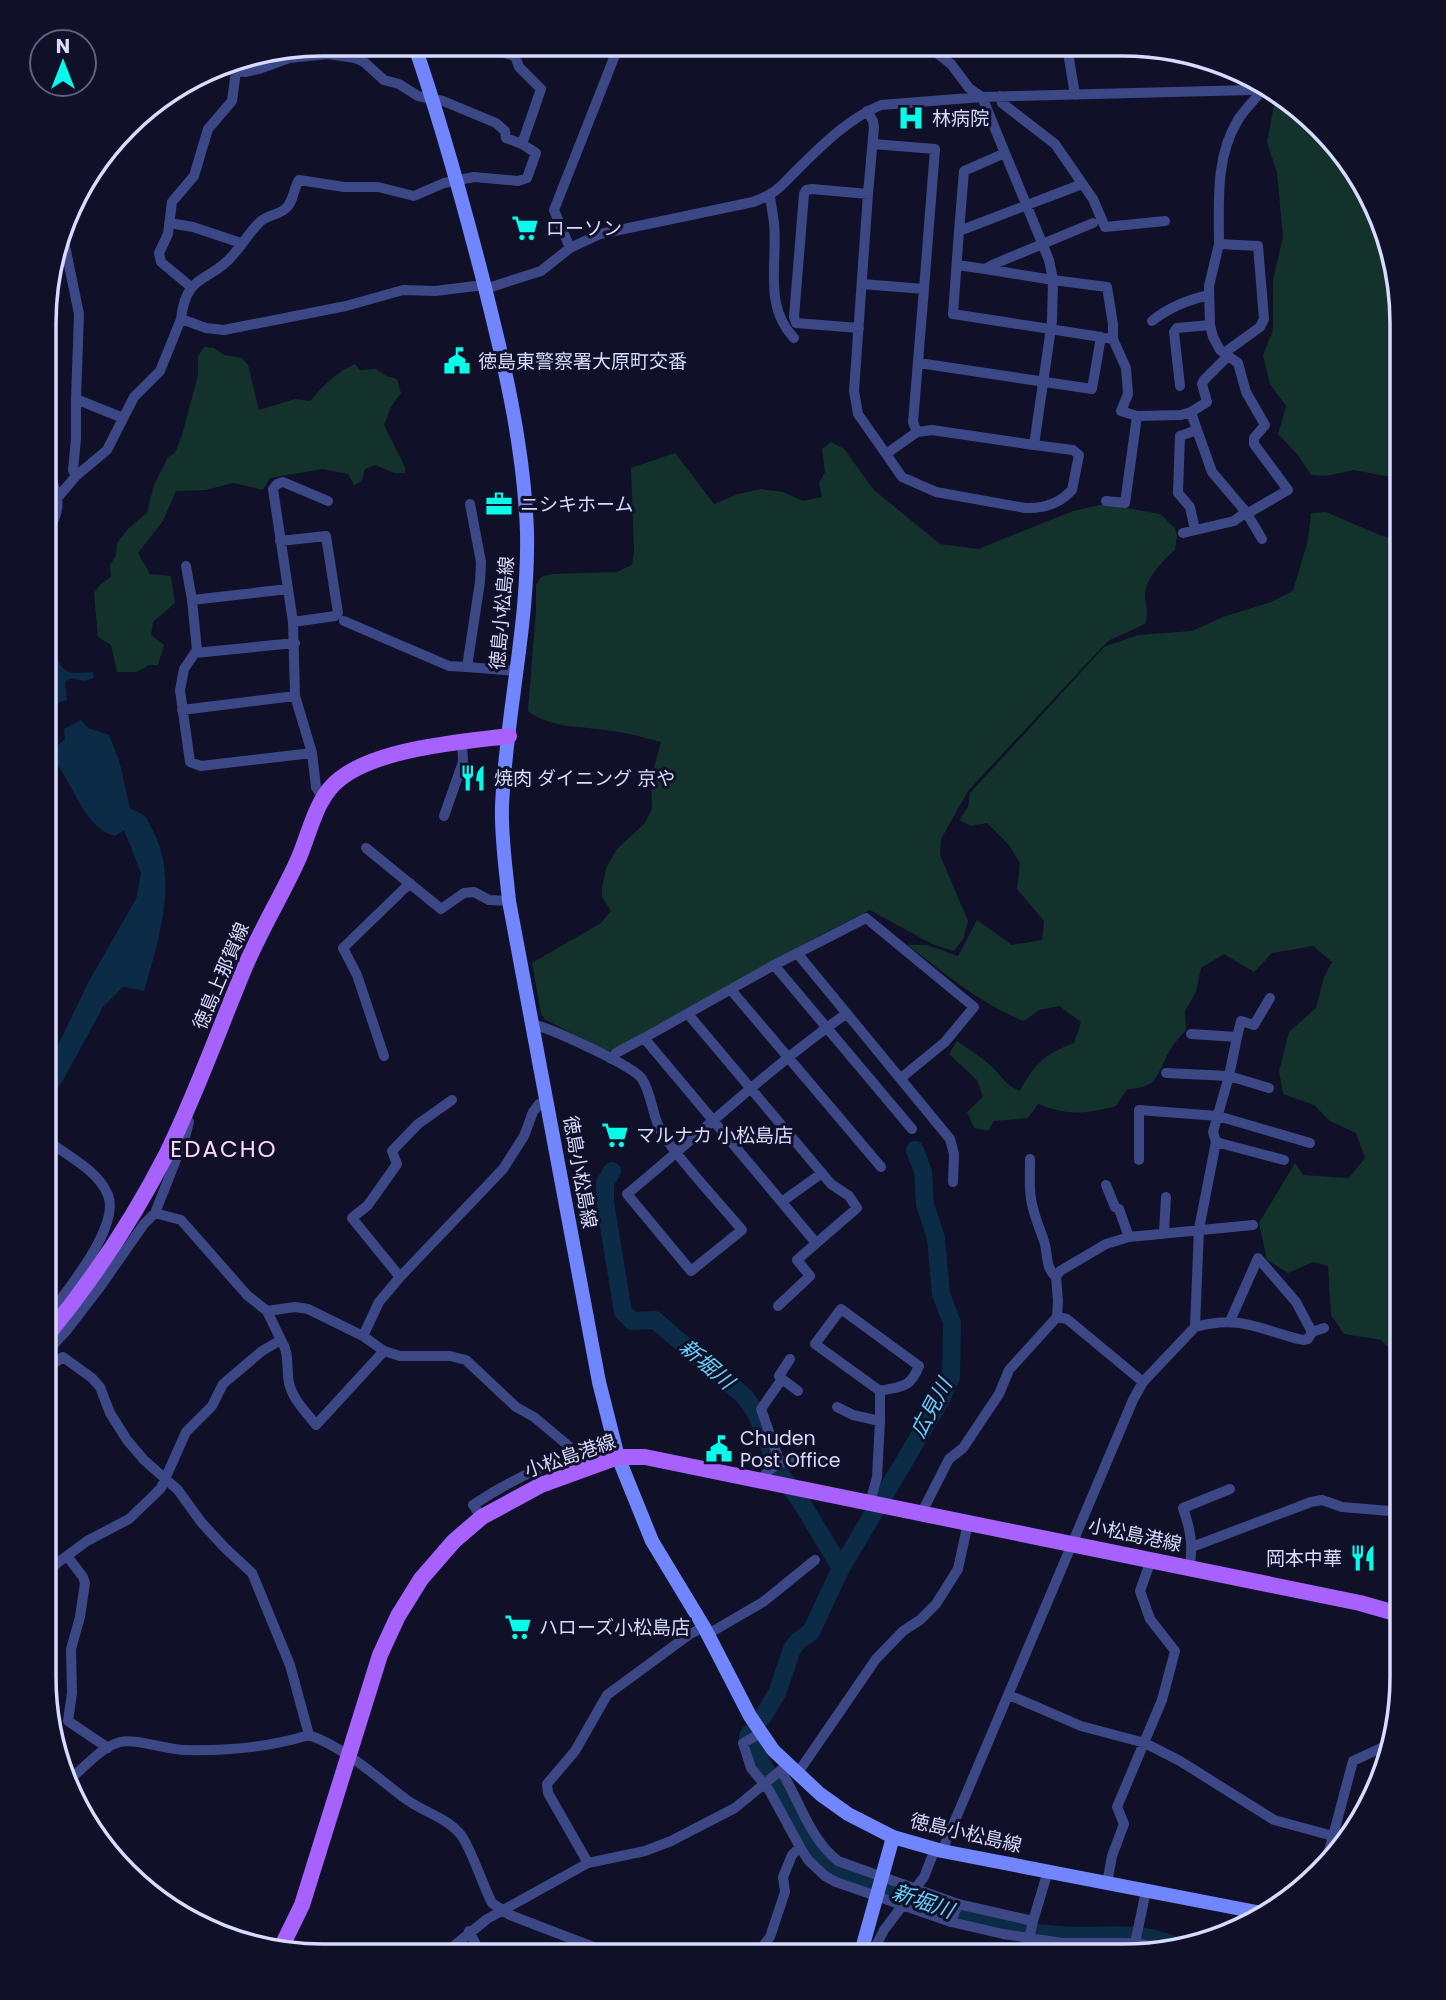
<svg xmlns="http://www.w3.org/2000/svg" width="1446" height="2000" font-family="Poppins,'Noto Sans JP',sans-serif">
  <rect width="100%" height="100%" fill="#101028"/>
  <path fill="#13322b" d="M1282 95 1293 101 1374 200 1402 322V479L1354 470 1326 476 1311 475 1298 455 1278 434 1286 406 1270 384 1263 355 1273 330V280L1283 237 1277 173 1267 142 1275 100Z
    M204 347 214 348 224 355 242 358 248 365 259 410 295 399 310 401C323 386 336 372 355 364L360 370 376 369 386 376 397 379 401 393 391 407 384 425 405 467V473H394L375 465 365 469 362 481 354 485 348 474 323 469 270 478 263 490 233 483 206 490 176 491 163 521 138 553 150 574 171 576 175 603 153 622 151 635 164 645 158 665H149L137 672H117L111 645 98 637 94 593 100 585 111 577 110 565 116 555 117 543 128 529 147 513 154 485 168 457 175 453 182 435 198 375V356Z
    M831 442 844 449 874 490 940 544 978 549 1073 511 1104 504 1160 514 1175 528 1177 536 1175 550C1162 561 1144 580 1145 597 1146 609 1149 612 1145 624L1110 640 1102 647 968 791 941 839 940 855 968 921 963 939 954 951 932 944 870 910 822 934 609 1052 544 1019 541 1014 532 963 601 923 611 911 602 897V886L607 866 617 849 644 824 649 815 652 808 651 778 661 742C645 738 629 733 612 731 585 726 550 729 528 711L536 610V585L541 577 553 574 617 572 632 565 634 552 631 468 675 453 714 504 738 494 761 489 783 492 803 501 822 497 819 483 825 472 822 449Z
    M1326 512 1382 536 1396 539 1402 548V1357L1399 1358 1381 1340 1344 1334 1331 1315 1328 1266 1313 1262 1288 1273 1267 1260 1259 1223 1295 1163 1303 1175 1349 1178 1365 1158 1356 1133 1330 1121 1314 1105 1283 1094 1279 1071 1289 1032 1316 1008 1324 977 1332 962 1313 946 1272 953 1254 972 1224 954 1201 968 1196 992 1185 1011 1186 1030C1180 1037 1173 1044 1169 1052 1156 1075 1159 1088 1127 1089L1116 1106C1084 1114 1069 1116 1038 1104L1028 1118 994 1121 988 1131 974 1128 967 1112 983 1097 977 1080 949 1054 957 1041C968 1049 980 1056 990 1065 1002 1076 1005 1085 1020 1091 1035 1063 1045 1054 1074 1043L1081 1022 1059 1006 1039 1010 1024 1021C978 1003 947 974 907 945H927L958 956 977 920 1012 945 1042 940 1044 921 1017 889 1020 863 1009 845 987 823 971 826 959 820 968 807 970 793 1104 647 1138 635 1192 631 1223 617 1271 602 1293 591 1308 540 1311 513Z"/>
  <path fill="#0b2b46" d="M46 626C52 639 56 668 69 672 75 674 86 672 93 672L94 678 85 681 71 678 65 682 67 700 53 705 45 700Z
    M81 720 88 728 109 735 119 760 130 808C134 811 141 813 145 816 148 819 150 827 153 831 179 880 158 942 144 991L123 987 103 1007 62 1082 45 1102V1072L89 981 136 899 141 873 124 830 115 836C81 828 70 771 45 750L57 746 65 739 64 729Z"/>
  <g fill="none" stroke-linecap="round" stroke-linejoin="round">
    <path stroke="#0b2b46" stroke-width="18" d="M612 1171 605 1183V1202L623 1312 632 1321 655 1320 745 1397 756 1413 779 1472 801 1502 841 1568
      M762 1718 777 1693 792 1649 798 1641 811 1632 841 1568 940 1401 951 1377 952 1323 941 1294 936 1238 925 1204 923 1172 915 1150
      M750 1733 748 1736C755 1756 768 1773 779 1791 792 1812 806 1848 825 1863 843 1877 866 1884 888 1891 943 1911 999 1929 1057 1935 1099 1939 1131 1928 1173 1945"/>
    <path stroke="#3c4786" stroke-width="10" d="M472 44 515 56 534 44
      M664 45 668 47
      M928 46 951 64 969 88 982 97 1049 260 1053 280 985 269
      M1067 46 1075 95
      M216 69 246 72 259 69 289 58 328 54 355 58 364 62 384 80 399 84 418 96 443 101 496 123 505 131 506 138 522 144 541 89 519 67 515 56
      M1000 96 1002 103 1055 144 1093 199 1105 227 1165 221
      M1005 153 964 171 959 231 1077 186
      M868 194 854 391 858 414 886 454 917 432
      M770 196C771 205 773 214 774 223 778 262 763 306 794 338
      M169 223 193 227 241 243
      M63 236 79 314 76 399
      M570 248 554 210 619 45
      M957 265 985 269 992 265 1093 223
      M862 284 924 289 935 149 873 144
      M191 287 161 262 159 253 168 234 172 202 194 176 208 129 232 101 236 71 232 59
      M485 289 541 271 570 248 600 234 753 202C780 192 782 184 801 166 825 142 850 118 881 105L982 97 1251 90 1268 87
      M924 289 913 422 917 432 932 430 1034 445
      M181 319C186 272 210 283 233 255 243 244 250 231 261 221 268 215 278 215 285 209 294 202 293 189 299 180L344 187H378L414 196 444 183 474 177 518 181 527 178 536 153 522 144
      M1152 321C1169 307 1187 300 1209 295
      M859 328 796 323 794 317 804 194 806 190 812 189 868 194 874 127 873 121 867 111
      M1106 338 1113 339 1126 368 1128 394 1121 411 1137 416
      M1224 353 1260 327 1264 319 1258 246 1219 244C1219 203 1215 157 1238 120 1243 111 1252 103 1259 94V89
      M919 363 1092 389 1101 337 953 314 959 231
      M1180 386 1174 332 1177 328 1210 325
      M1191 412 1207 402 1202 384 1204 380 1228 356
      M1197 430 1212 472 1246 512 1262 539
      M886 454 902 477 936 492 1025 508C1044 509 1059 504 1072 490L1079 455 1073 450 1034 445 1052 321 1053 280 1107 287 1113 324V339
      M46 468C56 488 64 506 50 526
      M76 476 73 470 76 439V399L123 418
      M58 497 76 476 107 450 134 397 160 371 181 319 206 328 224 330 346 306 403 290 435 291 484 285
      M1106 501 1125 503 1137 416 1181 415 1191 412 1197 430 1180 436 1178 493 1190 507 1195 530
      M470 504 481 562 480 582 467 667 516 671
      M1183 533 1234 521 1246 512H1250L1288 490 1254 444V438L1265 425 1246 392 1238 363 1220 350 1213 337 1210 325 1209 286 1219 244
      M280 541 326 536 338 613 335 616 293 622 295 696 312 753
      M186 566 192 600 288 589
      M192 600 197 650 184 669 180 690 190 762 201 766 312 753 316 787 323 799
      M344 621 449 666 467 667
      M293 622 273 489 277 484 283 482 328 501
      M195 653 295 643
      M182 710 295 696
      M444 816 463 762 462 742
      M366 848 441 909 464 893 474 892 489 900 509 901
      M797 953 950 1139 954 1154 953 1182
      M774 965 866 918 974 1007 945 1042 901 1078
      M731 990 881 1167
      M688 1014 831 1184 849 1196 857 1208 797 1260 810 1276 778 1306
      M532 1024C550 1028 634 1066 642 1079 653 1096 652 1119 663 1135 686 1168 716 1199 742 1230L691 1271 627 1194C700 1134 769 1068 846 1014
      M1191 1034 1237 1037 1241 1021 1254 1025 1270 998
      M644 1038 774 965 912 1129
      M384 1056 357 975 343 948 410 883
      M611 1059 616 1053 644 1038 816 1243
      M1166 1073 1229 1076 1237 1037
      M1216 1142 1284 1160
      M1139 1160V1110L1218 1116 1310 1143
      M1106 1185 1115 1207 1119 1209 1129 1237
      M783 1201 822 1173
      M155 1213 181 1220 247 1295 267 1311 295 1307 308 1309 363 1336 384 1351 400 1356H450L466 1360 516 1407 534 1417 571 1448 568 1458C533 1469 503 1485 473 1505L482 1517
      M1164 1232 1166 1197
      M400 1277 352 1218 368 1205 397 1164 392 1151 418 1124 452 1100
      M1056 1277 1060 1271 1106 1244 1129 1237 1253 1225
      M1057 1317 1067 1319 1143 1382
      M44 1321C63 1296 121 1227 108 1195 98 1170 66 1155 45 1139
      M1230 1321 1258 1258 1296 1302 1312 1332 1324 1328
      M1195 1327C1241 1314 1260 1330 1303 1340L1308 1339 1312 1332
      M363 1336 379 1302 400 1277 503 1169 524 1136 533 1112 539 1104 547 1101
      M281 1340C290 1354 286 1367 289 1383 293 1400 306 1412 316 1425L384 1351
      M44 1348 52 1346 67 1330 100 1287 144 1224 155 1213 185 1137 189 1122 186 1116
      M44 1370 63 1357 92 1378 100 1387 110 1413 127 1440 144 1460 178 1490 201 1522 225 1548 252 1573 290 1665 309 1735C345 1748 373 1774 403 1797 420 1811 447 1817 461 1835 471 1848 483 1886 492 1903L510 1915 614 1955
      M782 1379 798 1391
      M837 1407 853 1415 880 1421 877 1477 870 1503
      M880 1421V1391L815 1344 841 1309 919 1366C910 1388 903 1386 880 1391
      M780 1463 761 1409 782 1379 779 1376 790 1359
      M761 1480C774 1459 798 1456 821 1458
      M921 1514 949 1459 963 1448 999 1394 1009 1370 1057 1317 1058 1301 1056 1277C1045 1268 1048 1253 1044 1241 1039 1227 1033 1213 1031 1199 1029 1186 1030 1172 1030 1159
      M1192 1547 1311 1502 1322 1500 1342 1507 1402 1512
      M67 1556 83 1577 85 1583 80 1617 71 1649 72 1693 68 1721 108 1748
      M1189 1568C1194 1547 1190 1528 1183 1508L1230 1489
      M44 1573 87 1541 129 1519 152 1497 161 1488 186 1432 212 1406 223 1384 262 1351 281 1340 267 1311
      M708 1634 763 1602 815 1560
      M1009 1695 1081 1726 1145 1743 1180 1761 1274 1820 1333 1836 1353 1835
      M761 1733 743 1743 751 1768 769 1790 800 1847 808 1860 825 1876 836 1882 951 1922 1003 1934 1062 1943H1135L1160 1948
      M781 1771C800 1801 809 1838 838 1861L958 1904
      M797 1774 876 1659 903 1631 920 1620 936 1604 958 1569 968 1523
      M68 1781C83 1769 101 1747 120 1742 137 1738 166 1750 185 1750 226 1751 270 1747 309 1735
      M942 1851 1133 1400 1143 1382 1195 1327 1199 1229 1216 1142 1213 1132 1229 1076 1269 1088
      M588 1863 548 1793 547 1784 575 1751 607 1695 690 1634 704 1627
      M1325 1866 1353 1761 1392 1743
      M1107 1883 1112 1856 1124 1824 1117 1807 1162 1700 1175 1651 1150 1619 1140 1591 1151 1560
      M951 1922 958 1904 1033 1921 1048 1871
      M469 1931 481 1954
      M1135 1943 1146 1891
      M861 1952 871 1955 884 1930 924 1877 935 1849
      M444 1954 487 1919 588 1863 645 1851 671 1841 735 1808 787 1765
      M759 1955 763 1946 770 1937 785 1892 783 1877 792 1855 800 1847
      M1025 1956 1033 1921"/>
    <path stroke="#7186fd" stroke-width="14" d="M414 44C440 119 461 195 481 272 503 358 524 444 527 532 529 624 506 714 502 806 501 838 506 870 509 901L599 1382 618 1457 652 1541 704 1627 750 1716 773 1750 820 1794 848 1814 893 1837 942 1851 1267 1914
      M860 1956 893 1837"/>
    <path stroke="#a761fc" stroke-width="16" d="M44 1339C92 1281 133 1220 167 1153 197 1092 219 1029 245 967 260 931 281 897 297 862 310 834 315 797 341 778 380 748 461 742 509 736
      M279 1952 302 1905 380 1655 398 1616 421 1579 454 1541 482 1517 541 1485 618 1457H645L1360 1603 1402 1615"/>
  </g>
  <defs>
    <g id="hospital-bare" transform="scale(2.1)"><path d="M-5-5h3v3.5h4V-5h3V5h-3V1.5h-4V5h-3Z" fill="#07fbe8" stroke="#101028" stroke-width="2.5" paint-order="stroke"/></g>
    <g id="supermarket-bare" transform="scale(2.1)"><path d="M-6-5.5h2.5l.6 2H6L4.5 2H-2.5L-4.4-4H-6ZM-1.5 3.2a1.3 1.3 0 1 0 .1 0ZM3 3.2a1.3 1.3 0 1 0 .1 0Z" fill="#07fbe8" stroke="#101028" stroke-width="2.5" paint-order="stroke"/></g>
    <g id="civic-bare" transform="scale(2.1)"><path d="M-.6-6.5H3V-4.5H.6V-3L4-1V1h2V6H-6V1h2V-1L-.6-3ZM-1.2 2.5V6h2.4V2.5Z" fill="#07fbe8" stroke="#101028" stroke-width="2.5" paint-order="stroke"/></g>
    <g id="office-bare" transform="scale(2.1)"><path d="M-6-3h4V-5.5h4V-3h4V5H-6ZM-1-4.5V-3h2v-1.5ZM-6 0V1H6V0Z" fill="#07fbe8" stroke="#101028" stroke-width="2.5" paint-order="stroke"/></g>
    <g id="restaurant-bare" transform="scale(2.1)"><path d="M-5-6h1v4h1v-4h1v4h1v-4h1v5L-1.5 .5V6h-2V.5L-5-1ZM5-6V6H3V1.5H1.5Q1.5-4 5-6Z" fill="#07fbe8" stroke="#101028" stroke-width="2.5" paint-order="stroke"/></g>
  </defs>
  <g fill-rule="evenodd">
    <use href="#hospital-bare" x="911" y="118"/>
    <use href="#supermarket-bare" x="525" y="228"/>
    <use href="#civic-bare" x="457" y="361"/>
    <use href="#office-bare" x="499" y="504"/>
    <use href="#restaurant-bare" x="473" y="778"/>
    <use href="#supermarket-bare" x="615" y="1135"/>
    <use href="#civic-bare" x="719" y="1449"/>
    <use href="#restaurant-bare" x="1363" y="1558"/>
    <use href="#supermarket-bare" x="518" y="1627"/>
  </g>
  <g text-anchor="middle" dominant-baseline="central" stroke-width="6" stroke-linejoin="round" paint-order="stroke">
    <g font-size="19" fill="#d8dafe" stroke="#101028" text-anchor="start">
      <text x="932" y="118">林病院</text>
      <text x="546" y="228">ローソン</text>
      <text x="478" y="361">徳島東警察署大原町交番</text>
      <text x="520" y="504">ニシキホーム</text>
      <text x="494" y="778">焼肉 ダイニング 京や</text>
      <text x="636" y="1135">マルナカ 小松島店</text>
      <text x="740" y="1438">Chuden<tspan x="740" dy="22">Post Office</tspan></text>
      <text x="1342" y="1558" text-anchor="end">岡本中華</text>
      <text x="539" y="1627">ハローズ小松島店</text>
    </g>
    <g font-size="19" fill="#d8dafe" stroke="#101028">
      <text transform="translate(502 613) rotate(-85)">徳島小松島線</text>
      <text transform="translate(221 976) rotate(-67)">徳島上那賀線</text>
      <text transform="translate(580 1172) rotate(80)">徳島小松島線</text>
      <text transform="translate(570 1456) rotate(-19)">小松島港線</text>
      <text transform="translate(1135 1535) rotate(12)">小松島港線</text>
      <text transform="translate(966 1833) rotate(13)">徳島小松島線</text>
    </g>
    <g font-size="21" font-style="italic" fill="#68d2fc" stroke="#101028">
      <text transform="translate(707 1364) rotate(41)">新堀川</text>
      <text transform="translate(931 1408) rotate(-62)">広見川</text>
      <text transform="translate(923 1901) rotate(19)">新堀川</text>
    </g>
    <g font-size="23" letter-spacing="2" fill="#fedaf8" stroke="#101028">
      <text x="224" y="1149">EDACHO</text>
    </g>
  </g>
  <path d="M0 0H1446V2000H0ZM323 56H1123A267 267 0 0 1 1390 323V1677A267 267 0 0 1 1123 1944H323A267 267 0 0 1 56 1677V323A267 267 0 0 1 323 56Z" fill="#101028" fill-rule="evenodd"/>
  <path fill="none" stroke="#d8dafe" stroke-width="3.5" d="M323 56H1123A267 267 0 0 1 1390 323V1677A267 267 0 0 1 1123 1944H323A267 267 0 0 1 56 1677V323A267 267 0 0 1 323 56Z"/>
  <g transform="translate(63 63)"><circle r="33" fill="#101028" stroke="#60617e" stroke-width="2"/>
  <path d="M0-5L12 26L0 18L-12 26Z" fill="#07fbe8"/>
  <text y="-10" font-size="19" font-weight="bold" text-anchor="middle" fill="#d8dafe">N</text>
  </g>
</svg>
